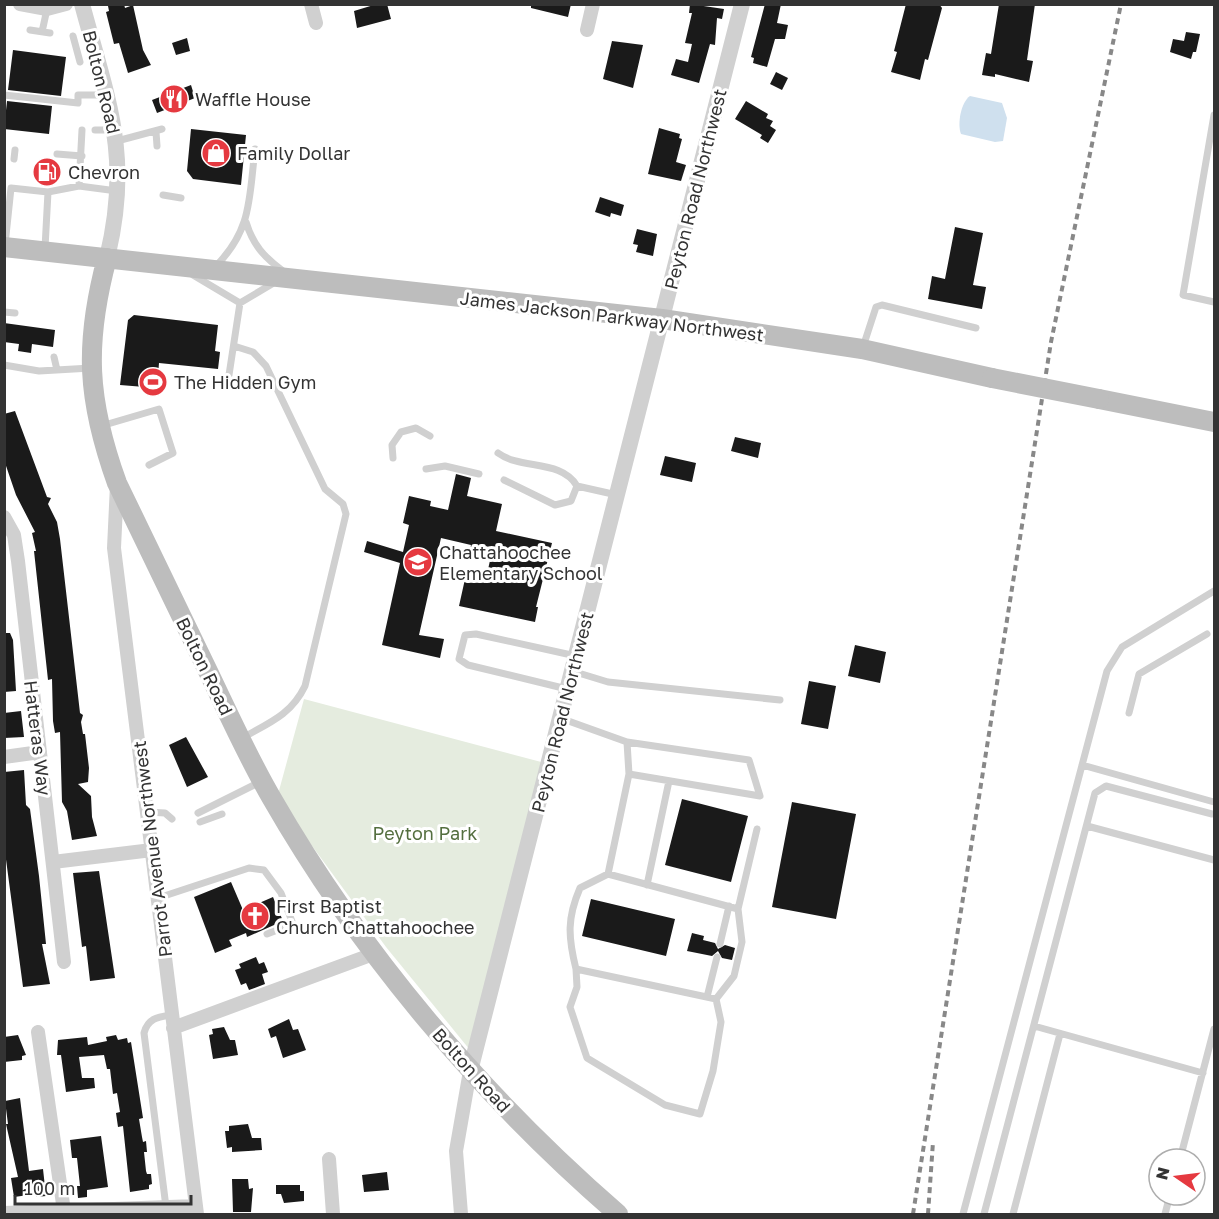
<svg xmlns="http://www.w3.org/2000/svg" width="1219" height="1219" font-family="'Golos Text',sans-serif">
  <rect width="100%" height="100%" fill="#fff"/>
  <path fill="#e5ecdf" d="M304 699 545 763 470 1050 386 947 277 798Z"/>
  <path fill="#cfe0ee" d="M970 96 1002 103 1007 118 1003 141 995 142 961 134C957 124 961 102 970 96Z"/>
  <path fill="#1a1a1a" d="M115 4H124L125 8 133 5 143 50 151 65 128 73 119 43 114 44 106 12 109 11 108 6Z
    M377 4H387L391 19 357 28 354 11Z
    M531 4H571L568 17 531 8Z
    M690 4 724 9 722 19 717 18 715 45 710 44 699 83 671 75 676 59 688 62 692 44 685 43 692 13H689Z
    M765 4H781L777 23 788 25 785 39H775L767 67 753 63 754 58 751 57Z
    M906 4H939L942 8 928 60 925 59 920 80 891 72 897 52 894 51Z
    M999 4H1035L1027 60 1033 61 1029 82 995 74V77L982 75 986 53 991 54Z
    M1186 32 1200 34 1196 52H1193L1191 59 1170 52 1173 39 1184 41Z
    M187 38 190 51 176 55 172 43Z
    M612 41 643 45 633 88 603 79Z
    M13 50 66 57 61 96 8 90Z
    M776 72 788 78 782 90 770 84Z
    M191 85 195 98 157 113 152 100Z
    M7 101 52 106 49 134 4 129Z
    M746 101 768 114 766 118 773 121 770 126 776 130 768 143 760 138 762 135 735 119Z
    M659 128 680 134 679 138 682 139 676 162 686 165 681 181 648 174Z
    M191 129 246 135 241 185 193 179 187 171Z
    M600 197 624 205 621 216 611 213 610 217 595 212Z
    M955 227 983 233 973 285 986 287 982 309 928 299 932 276 945 279Z
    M637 229 657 234 653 256 636 252 638 245 633 244Z
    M134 315 218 325 215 351 220 352 218 369 159 363 157 388 120 385 128 320Z
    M4 323 55 330 53 347 32 344 31 353 18 351 19 344 4 342Z
    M15 411 47 497 51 498 48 504 57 522 60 539 80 713 83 715 81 722 83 734H85L89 768 88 782 78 784 91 796 92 817 97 836 72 840 67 811 62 802 60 732 55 733 53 721 52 679 48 680 34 551H36L32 533 35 532 16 495 4 460V414Z
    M735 437 761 443 758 458 731 451Z
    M665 456 696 463 692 482 660 475Z
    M456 474 471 478 467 496 502 504 496 531 552 543 536 607H538L535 622 459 606 465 579 485 583 491 556 469 552 471 545 441 538 419 635 444 639 440 658 382 645 400 563 364 552 367 541 403 552 409 525 403 523 409 496 431 501 430 506 448 510Z
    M4 633H10L13 640 16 691 4 692Z
    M855 645 886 652 880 683 848 676Z
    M809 681 836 686 828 729 801 724Z
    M21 711 24 737 4 738V713Z
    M186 737 208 777 187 787 169 745Z
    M24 770 26 805 30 809 39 876 46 944H42L50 984 23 987 5 852 4 772Z
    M682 799 748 816 731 882 665 865Z
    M792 802 856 814 836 919 772 907Z
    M99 871 115 978 90 981 86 946 82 947 73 873Z
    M231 882 243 910 273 897 283 921 247 937 246 933 229 940 232 946 215 953 194 897Z
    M591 899 675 919 666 956 582 936Z
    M692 933 704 936 703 940 715 943 718 949 725 945 735 948 732 960 722 958 718 951 712 956 687 951Z
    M256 957 259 964 264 962 268 972 262 974 265 984 249 990 246 983 241 985 235 970 241 968 239 964Z
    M289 1019 293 1030 298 1029 306 1050 283 1058 276 1036 271 1038 268 1029Z
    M224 1027 230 1040H235L238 1055 213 1059 209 1035 213 1034 212 1029Z
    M18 1035 26 1055 22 1056V1060L4 1062V1037Z
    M116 1035 118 1040 127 1038 128 1043 131 1042 143 1118 139 1119 142 1137 143 1142 146 1141 147 1152H144L146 1171 147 1174H151L152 1184 149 1185V1189L130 1192 123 1126 118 1127 116 1113 120 1112 117 1093 113 1094 110 1069H107L104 1055 79 1057 82 1078H94L95 1088 66 1092 61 1055H57L58 1040 87 1037 88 1045 107 1041 106 1037Z
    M20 1098 29 1171 43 1169 46 1196 36 1197V1194L14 1197 11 1178 18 1177 6 1124H8L5 1101Z
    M248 1124 252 1138H261L262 1150 232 1152V1147L227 1148 225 1131H229V1126Z
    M101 1136 108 1187 87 1190V1197L78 1198 77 1186H80L77 1158H72L70 1140Z
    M387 1172 389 1190 364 1192 362 1175Z
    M232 1179H248L249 1189 253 1188 251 1212H233Z
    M276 1185H300V1191H304V1201L284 1203 281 1194H276Z"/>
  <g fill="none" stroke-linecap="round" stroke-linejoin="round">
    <path stroke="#d0d0d0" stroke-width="7" d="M30 30 50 33
      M42 32 47 9
      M73 36 80 62
      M4 95 78 103V95H107
      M1214 115 1183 295 1214 302
      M95 130H113
      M156 132 157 146
      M117 141 162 129
      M57 154 82 156
      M14 159 15 150
      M79 186 82 130
      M48 192 79 186 117 191
      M163 195 181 198
      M246 222C253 245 264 257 283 271
      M5 245 11 188 48 192 45 248
      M215 267C252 230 249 199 255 149
      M193 275 240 303
      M240 303 277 281
      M4 312 15 313
      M234 346 253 352 266 366 325 489 343 504 346 514 305 686C291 715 269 723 242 738
      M863 347 876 307 882 305 976 328
      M54 357 57 370
      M4 365 39 371 91 368
      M227 388 240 303
      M101 426 159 409 173 453 149 465
      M498 453C521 470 561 459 577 486L571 501 555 505 504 480
      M393 458 392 445 401 432 416 428 430 436
      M426 469 445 466 479 474
      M577 486 617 495
      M572 671 608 682 780 700
      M567 689 468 665 459 659 465 635 476 634 576 656
      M1129 713 1139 674 1207 634
      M560 718 627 742 629 774 608 874 738 909
      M627 742 749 760 760 796 629 774
      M1082 765 1214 802
      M148 812 165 813 172 819
      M198 813 260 782
      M200 822 222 814
      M1087 826 1214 860
      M608 874 580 888C567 918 568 937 576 969L716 999 734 976 742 942 738 909 757 829
      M647 885 669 781
      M158 898 249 868 264 870 281 893 293 924 267 934
      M720 944 729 906
      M576 969 577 987 570 1007 587 1058 665 1105 700 1114 713 1071 721 1022 716 999
      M707 997 717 957
      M1034 1026 1203 1073
      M1180 1159 1214 1029
      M166 1207 144 1033C148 1018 158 1017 171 1015
      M963 1214 1107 671 1122 647 1214 591
      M984 1214 1095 793 1106 786 1212 814
      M1013 1214 1060 1034
      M1165 1214 1170 1195"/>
    <path stroke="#d0d0d0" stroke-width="14" d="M20 4 47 9 66 4
      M311 4 316 23
      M587 30 593 4
      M117 485 114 548 197 1214
      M4 517 14 535 18 561 64 962
      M4 757 40 752
      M53 862 152 850
      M173 1028 376 953
      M38 1032 64 1211
      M329 1159 333 1214
      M4 1213 196 1206
      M461 1214 456 1151 470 1071"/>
    <path stroke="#d0d0d0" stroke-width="16" d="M82 4C108 101 132 156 107 258
      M470 1071 742 4"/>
    <path stroke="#bdbdbd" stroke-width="20" d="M4 247 662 319 862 349 992 378
      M107 258C84 344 87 400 117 483 146 543 175 603 204 663 226 708 246 754 271 797 361 954 482 1096 618 1214
      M1099 399 1214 422"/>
    <path stroke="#888" stroke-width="4" stroke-dasharray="6 4.5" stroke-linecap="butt" d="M913 1214 1051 342 1121 4
      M928 1214 933 1142"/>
    <path stroke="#bdbdbd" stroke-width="20" d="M992 378 1099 399"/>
  </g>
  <defs>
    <g id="restaurant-disc" transform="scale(1.5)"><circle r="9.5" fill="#e53940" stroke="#fff"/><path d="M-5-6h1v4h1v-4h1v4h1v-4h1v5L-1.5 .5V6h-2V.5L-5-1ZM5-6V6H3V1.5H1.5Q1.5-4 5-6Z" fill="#fff"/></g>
    <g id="shop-disc" transform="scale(1.5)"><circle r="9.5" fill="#e53940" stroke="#fff"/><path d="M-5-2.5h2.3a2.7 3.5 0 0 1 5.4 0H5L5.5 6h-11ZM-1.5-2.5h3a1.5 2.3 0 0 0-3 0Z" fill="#fff"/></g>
    <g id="fuel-disc" transform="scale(1.5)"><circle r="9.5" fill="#e53940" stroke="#fff"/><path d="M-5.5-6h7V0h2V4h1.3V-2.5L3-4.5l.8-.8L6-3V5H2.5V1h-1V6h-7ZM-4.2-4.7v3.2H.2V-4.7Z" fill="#fff"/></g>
    <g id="stadium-disc" transform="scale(1.5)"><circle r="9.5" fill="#e53940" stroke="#fff"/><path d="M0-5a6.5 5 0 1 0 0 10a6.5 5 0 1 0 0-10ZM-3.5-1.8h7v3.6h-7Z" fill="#fff"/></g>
    <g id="school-disc" transform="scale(1.5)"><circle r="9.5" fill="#e53940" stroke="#fff"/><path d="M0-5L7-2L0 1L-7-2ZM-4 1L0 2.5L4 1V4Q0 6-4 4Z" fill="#fff"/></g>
    <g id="church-disc" transform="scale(1.5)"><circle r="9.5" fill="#e53940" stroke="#fff"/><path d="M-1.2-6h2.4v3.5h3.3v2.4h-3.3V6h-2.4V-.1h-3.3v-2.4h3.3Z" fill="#fff"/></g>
  </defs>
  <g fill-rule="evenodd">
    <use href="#restaurant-disc" x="174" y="99"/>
    <use href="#shop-disc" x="216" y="153"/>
    <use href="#fuel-disc" x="47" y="172"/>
    <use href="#stadium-disc" x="153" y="382"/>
    <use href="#school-disc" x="418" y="562"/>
    <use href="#church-disc" x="255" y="916"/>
  </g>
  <g text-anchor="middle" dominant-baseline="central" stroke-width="6" stroke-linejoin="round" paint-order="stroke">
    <g font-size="18" fill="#333" stroke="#fff">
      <text transform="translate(102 82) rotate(76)">Bolton Road</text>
      <text transform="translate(695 189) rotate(-76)">Peyton Road Northwest</text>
      <text transform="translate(612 316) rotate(7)">James Jackson Parkway Northwest</text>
      <text transform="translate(205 666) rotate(64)">Bolton Road</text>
      <text transform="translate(562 712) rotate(-76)">Peyton Road Northwest</text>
      <text transform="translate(38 738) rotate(83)">Hatteras Way</text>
      <text transform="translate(152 849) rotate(-97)">Parrot Avenue Northwest</text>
      <text transform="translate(472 1070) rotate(48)">Bolton Road</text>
    </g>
    <g font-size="18" fill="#333" stroke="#fff" text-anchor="start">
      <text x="195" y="99">Waffle House</text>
      <text x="237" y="153">Family Dollar</text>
      <text x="68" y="172">Chevron</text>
      <text x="174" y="382">The Hidden Gym</text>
      <text x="439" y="552">Chattahoochee<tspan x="439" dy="21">Elementary School</tspan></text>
      <text x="276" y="906">First Baptist<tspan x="276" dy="21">Church Chattahoochee</tspan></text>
    </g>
    <g font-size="18" fill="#546f3f" stroke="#fff">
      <text x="425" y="833">Peyton Park</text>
    </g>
  </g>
  <rect width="1219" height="1219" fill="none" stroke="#333333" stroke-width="12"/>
  <g transform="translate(1177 1177) rotate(284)"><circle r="28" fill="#ffffff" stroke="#adadad" stroke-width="1.5"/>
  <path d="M0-4.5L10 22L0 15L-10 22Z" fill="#e53940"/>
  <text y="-9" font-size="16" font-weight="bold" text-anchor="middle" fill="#333333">N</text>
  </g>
  <path d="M15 1195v9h176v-9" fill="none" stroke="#333333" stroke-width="3"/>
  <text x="24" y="1195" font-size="18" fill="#333333" stroke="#ffffff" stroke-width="4.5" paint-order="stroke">100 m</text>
</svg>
